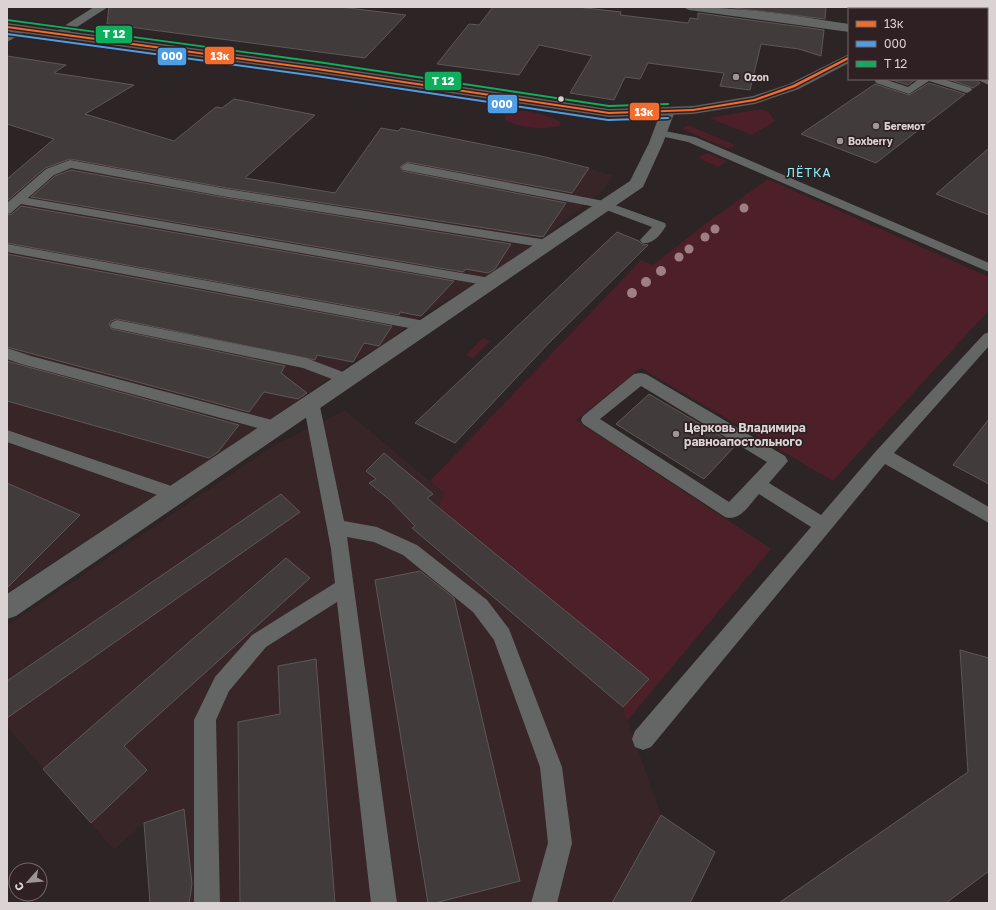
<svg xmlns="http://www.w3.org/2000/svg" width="996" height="910" font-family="'Golos Text',sans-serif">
  <rect width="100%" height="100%" fill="#2c2425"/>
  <path fill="#372527" d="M401 128 541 156 613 175 604 190 544 237 492 274 421 316 381 346 353 362 213 459 7 593V179L39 152 220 173 335 193Z
    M345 410 444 493 439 508 649 679 623 707 661 815 715 852 690 903H148L149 894 144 823 114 850 7 727V626L276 444Z"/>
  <path fill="#4d1f28" d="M761 109 769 112 775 121 752 135 709 118Z
    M515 111C530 110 545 115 559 121L561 125C545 131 520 128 505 120V116Z
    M688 125 735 145 729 149 682 129Z
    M707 153 727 161 718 167 698 158Z
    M768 179 989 277V310L833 481 641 368 576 420 771 549 627 721 623 707 649 679 439 507 444 493 430 481 641 260 653 265 705 224Z
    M483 338 490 341 473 358 466 355Z"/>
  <path fill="#413b3b" stroke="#5e5758" d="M109 7H340L406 15 365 58 107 24Z
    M493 7H577L621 12 620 15 688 23 690 18 698 19V13L824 30 821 56 799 49 761 44 750 90 720 86 724 73 648 63 640 79 625 77 614 100 570 93 592 56 539 45 519 75 437 64 469 24 479 25Z
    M726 7H826L825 19Z
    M7 56 66 65 54 73 134 85 85 114 174 141 216 107 222 108 234 99 315 115 245 178 335 193 381 128 398 131 401 128 541 156 589 168 572 193 407 162 400 167 403 171 566 203 543 237 227 188 70 159 45 168 7 201V179L54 139 7 124Z
    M889 79H916L908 85Z
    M948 79H975L980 83 973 88Z
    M929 83 965 94 876 163 801 134 875 84 909 95Z
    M989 148V215L936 194Z
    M71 170 227 198 511 244 495 269 488 273 466 269 463 272 31 197 55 176Z
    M21 206 454 281 421 316 400 312 399 315 7 243V215L12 214Z
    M617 232 639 241 642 244 648 245 548 344 455 443 415 423Z
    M7 254 392 326 379 346 364 343 353 362 317 355 315 360 117 319 111 321 109 324 112 329 285 366 281 373 307 393 298 399 264 392 249 412 7 347Z
    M7 361 21 365 239 425 218 452 209 458 7 401Z
    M649 394 736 445 704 479 616 424Z
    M989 419V484L953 465Z
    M384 453 433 494 427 498 649 679 623 707 412 528 415 526 390 500 369 483 376 479 366 471Z
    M7 483 80 515 7 588Z
    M281 494 300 512 7 718V681Z
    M286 558 310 578 124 746 147 770 91 823 43 769Z
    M420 571 454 598 520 881 435 903H428L375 580Z
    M960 650 989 658V871L946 903H779L968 772Z
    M316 659 335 903H240L238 722 280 714 278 666Z
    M184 809 192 884 189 903H150L144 823Z
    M661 815 715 852 690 903H612Z"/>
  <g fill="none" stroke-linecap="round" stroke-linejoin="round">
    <path fill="#646565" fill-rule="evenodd" d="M987 78H989V85L976 79Z
      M876 79H884L908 87 919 79H943L971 88 972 90 967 93 929 81 909 94 876 83 875 81Z
      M660 130 695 137 989 263V272L688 142 656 135 654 133Z
      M70 160 227 189 547 240 552 241 554 244 552 247 547 248 227 197 71 168 54 175 28 198 490 278 495 279 497 282 495 285 490 286 21 204 11 213 7 214V203L46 169Z
      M407 163 604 201 665 223 666 226C661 234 653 245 642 243L640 240 652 227 601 208 403 170 401 167Z
      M7 244 425 321 430 323 432 326 430 329 425 331 7 252Z
      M117 320 306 358 351 375 353 379 351 383 345 384 303 368 112 328 110 325 112 322Z
      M989 332V346L894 453 989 507V523L885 464 651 747 643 750 635 747 632 739 635 731 811 527 759 494C750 504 740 522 725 517L583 424 581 420 583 416 634 374 640 373 646 374 785 456 788 461 769 483 821 515 877 450 984 334ZM641 386 767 462 729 502 600 419Z
      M7 348 31 356 276 421 282 423 284 427 282 431 276 433 21 364 7 359Z
      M311 396 317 398 319 402 344 521 377 527 417 545 487 600 509 629 562 767 572 843 557 903H531L548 843 540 767 494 640 473 612 403 555 374 542 347 537 397 903H371L337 602 266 647 229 691 216 720 220 903H194V720L215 677 252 635 335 583 331 549 303 402 305 398Z
      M7 430 183 490 186 495 183 500 177 502 7 442Z"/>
    <path fill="#646565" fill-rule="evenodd" d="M94 7H108L63 36 59 37 53 33Z
      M683 7C739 7 794 15 849 24V32L689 10Z
      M21 25 27 29 25 32 7 42V33Z
      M668 107 673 108 675 111 663 143 643 187 16 616 7 619V594L630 181 649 143 661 111 663 108Z"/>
    <path fill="#5f5d5e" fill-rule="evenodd" d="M934 7H947L945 9H932Z
      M7 23 317 65 609 109 693 106 753 96 789 84 849 54V63L799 89 755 104 693 114 609 117 317 73 7 31Z"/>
    <g stroke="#2f2123" stroke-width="3">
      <path id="bus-1" d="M7 26 317 68 609 112 693 109 754 99 793 85 848 57H849V59L795 87 755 101 693 111 609 114 317 70 7 28Z"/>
    </g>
    <g stroke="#2f2123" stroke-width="3">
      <path id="bus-2" d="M7 33 316 75 608 119 668 117 670 118 668 119 608 121 316 77 7 35Z"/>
    </g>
    <g stroke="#2f2123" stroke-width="3">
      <path id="bus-3" d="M7 19 318 61 609 105 668 103 670 104 668 105 609 107 318 63 8 21H7Z"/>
    </g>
    <use href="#bus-1" fill="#f36c2b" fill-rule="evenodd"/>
    <use href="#bus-2" fill="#4d9ee5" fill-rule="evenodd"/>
    <use href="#bus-3" fill="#0daf5c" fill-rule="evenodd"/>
  </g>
  <g fill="#9e8084">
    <circle cx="744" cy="208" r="4.5"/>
    <circle cx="715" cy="229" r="4.5"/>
    <circle cx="705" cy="237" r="4.5"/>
    <circle cx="689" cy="249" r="4.5"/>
    <circle cx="679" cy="257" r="4.5"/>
    <circle cx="661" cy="271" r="5"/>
    <circle cx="646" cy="282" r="5"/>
    <circle cx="632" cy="293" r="5"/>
  </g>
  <g fill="#9e9596" stroke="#2f2123" stroke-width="1.5">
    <circle cx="736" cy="77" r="4"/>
    <circle cx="876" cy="126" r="4"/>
    <circle cx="840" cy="141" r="4"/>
    <circle cx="676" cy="434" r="4"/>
  </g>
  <circle fill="#dbd2d3" stroke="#2f2123" stroke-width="1.5" cx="561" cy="99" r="3.5"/>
  <g text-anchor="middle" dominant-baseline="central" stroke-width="3.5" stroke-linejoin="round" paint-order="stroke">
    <g font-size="10" font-weight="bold" fill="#dbd2d3" stroke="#2f2123" text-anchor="start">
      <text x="744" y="77">Ozon</text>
      <text x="884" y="126">Бегемот</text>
      <text x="848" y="141">Boxberry</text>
    </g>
    <g font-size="12" letter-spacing="1" fill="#89f5fa" stroke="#2f2123">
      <text x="809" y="172">ЛЁТКА</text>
    </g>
    <g font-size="12" font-weight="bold" fill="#dbd2d3" stroke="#2f2123" text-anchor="start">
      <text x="684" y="427">Церковь Владимира<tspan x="684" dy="14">равноапостольного</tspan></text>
    </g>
  </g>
  <g stroke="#2f2123" stroke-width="1.5">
    <rect x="95" y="25" width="38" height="19" rx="4" fill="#0daf5c"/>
    <rect x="204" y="46" width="31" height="19" rx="4" fill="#f36c2b"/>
    <rect x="157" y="47" width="30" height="19" rx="4" fill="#4d9ee5"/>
    <rect x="424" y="71" width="38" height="20" rx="4" fill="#0daf5c"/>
    <rect x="487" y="94" width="31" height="20" rx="4" fill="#4d9ee5"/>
    <rect x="629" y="102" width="31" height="19" rx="4" fill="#f36c2b"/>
  </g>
  <g font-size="11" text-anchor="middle" font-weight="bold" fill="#fff">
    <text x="114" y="38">Т 12</text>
    <text x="220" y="60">13к</text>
    <text x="172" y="60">000</text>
    <text x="443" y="85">Т 12</text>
    <text x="502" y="108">000</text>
    <text x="644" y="116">13к</text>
  </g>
  <rect width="996" height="910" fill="none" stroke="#dbd2d3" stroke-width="16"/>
  <rect x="848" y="8" width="140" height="72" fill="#2f2123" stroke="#746869"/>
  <rect x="856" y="21" width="20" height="6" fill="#f36c2b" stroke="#746869"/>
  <text x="884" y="28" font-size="12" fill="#dbd2d3">13к</text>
  <rect x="856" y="41" width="20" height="6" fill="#4d9ee5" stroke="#746869"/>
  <text x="884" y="48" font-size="12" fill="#dbd2d3">000</text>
  <rect x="856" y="61" width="20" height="6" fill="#0daf5c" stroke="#746869"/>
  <text x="884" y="68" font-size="12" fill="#dbd2d3">Т 12</text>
  <g transform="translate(28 882) rotate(243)"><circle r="19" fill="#2f2123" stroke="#746869"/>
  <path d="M0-3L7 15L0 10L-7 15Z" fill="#9e9596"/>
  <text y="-6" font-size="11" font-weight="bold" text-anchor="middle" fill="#dbd2d3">С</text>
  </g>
</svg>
